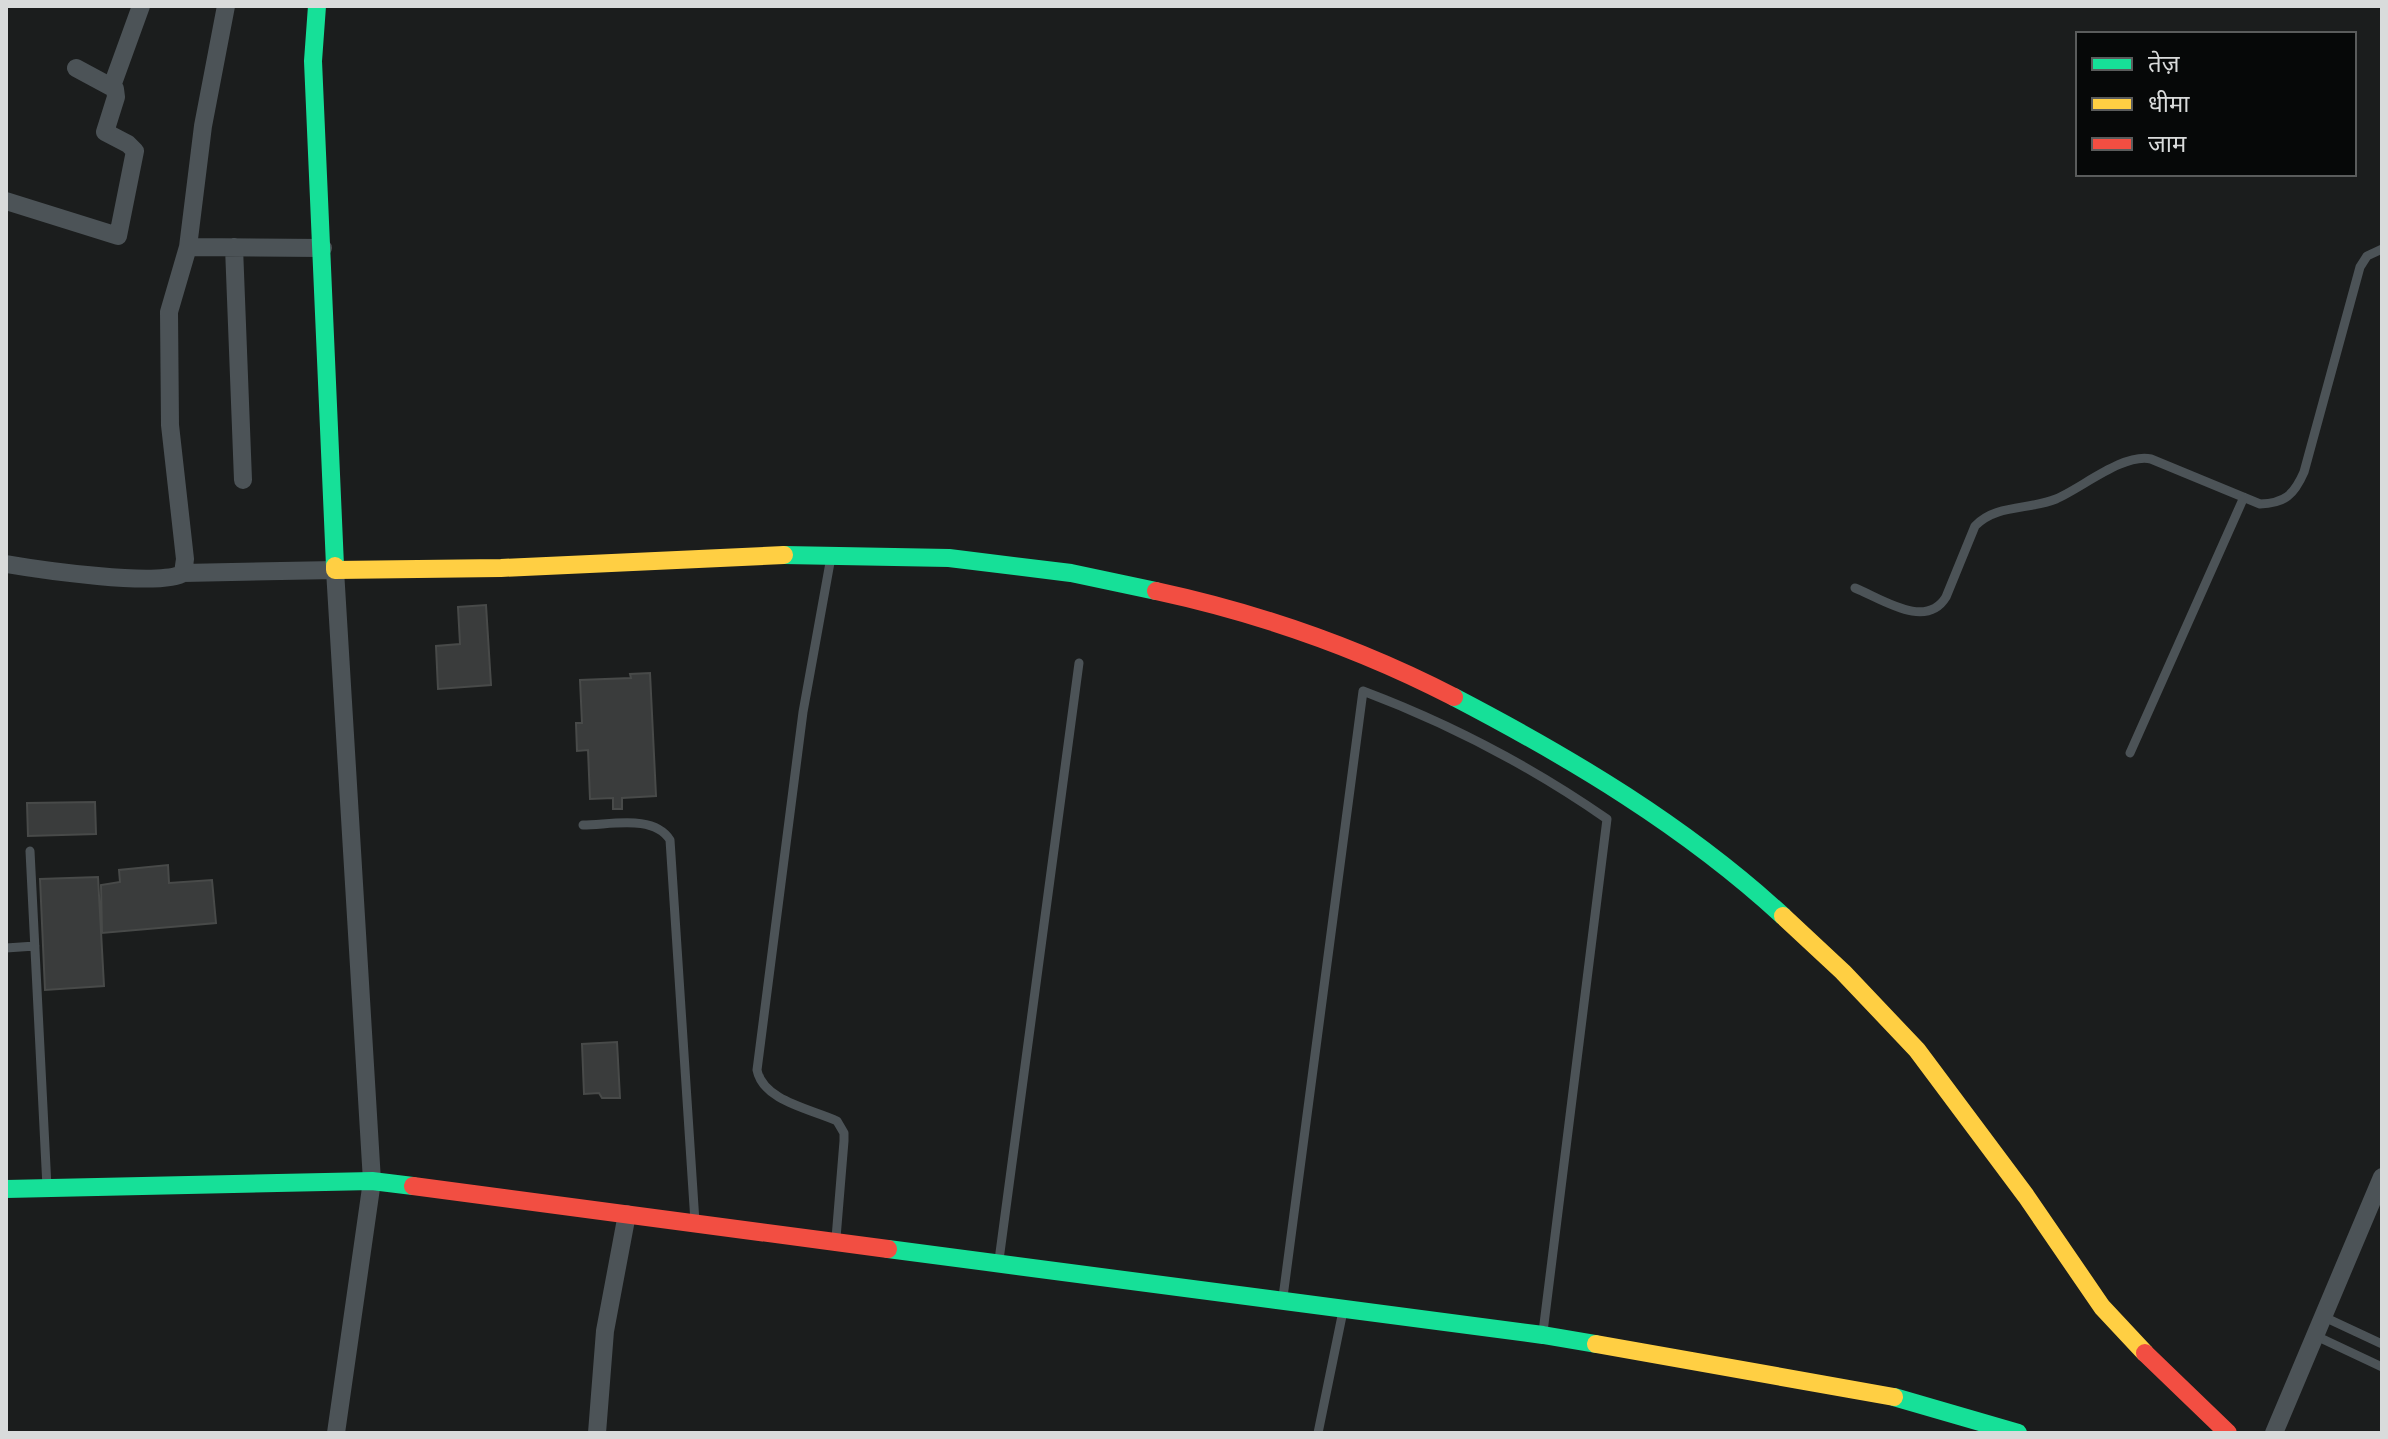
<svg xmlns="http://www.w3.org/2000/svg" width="2388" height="1439" font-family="Jost,'Noto Sans Devanagari',sans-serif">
  <rect width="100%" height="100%" fill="#1b1d1d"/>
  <path fill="#3a3c3c" stroke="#484a49" stroke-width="2" d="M486 605 491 685 438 689 436 646 460 644 458 607Z
    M650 673 656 796 622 798V809H613V798L590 799 588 750 577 751 576 723H582L580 680 631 678 630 674Z
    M95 802 96 834 28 836 27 803Z
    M168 865 169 883 212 880 216 923 102 933 101 885 120 882 119 870Z
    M98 877 104 986 45 990 40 879Z
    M617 1042 620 1098H602L599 1093 584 1094 582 1044Z"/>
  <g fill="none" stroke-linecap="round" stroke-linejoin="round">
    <path stroke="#4c5357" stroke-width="9" d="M831 557 803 712 757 1070C763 1101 811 1109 837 1121L844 1133V1141L836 1238
      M1855 588C1882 599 1926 630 1946 597L1975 526C1996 504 2029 510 2056 499 2082 488 2123 453 2151 459L2260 504C2285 503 2294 495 2304 472L2360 267 2367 256 2382 249
      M2130 753 2244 497
      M583 825C610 825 654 814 670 840L695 1222
      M30 851 47 1187
      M6 948 35 946
      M999 1260 1079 663
      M1283 1297 1363 691C1448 723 1532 767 1607 819L1543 1332
      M2322 1316 2382 1344
      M2314 1335 2382 1367
      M1318 1433 1343 1311"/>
    <path stroke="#4c5357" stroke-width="18" d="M112 86 141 6
      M6 201 118 236 135 151 128 144 105 132 116 97 115 89 76 68
      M188 247 323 248
      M234 247 243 480
      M6 564C35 569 163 588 183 573L185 559 170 425 169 312 188 247 203 126 226 6
      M183 573 335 570 372 1181 336 1433
      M597 1433 605 1331 627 1214
      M2274 1433 2382 1177"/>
    <path stroke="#16e098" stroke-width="18" d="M317 6 313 61 335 566
      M784 555 949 558 1071 573 1156 591
      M1454 697C1571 758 1685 826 1783 916
      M6 1189 372 1181 413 1186
      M888 1249 1543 1335 1596 1344
      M1894 1397 2018 1433"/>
    <path stroke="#ffcf43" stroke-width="18" d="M335 566V570L501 568 784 555
      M1783 916 1843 972 1917 1050 2026 1196 2102 1307 2145 1353
      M1596 1344 1894 1397"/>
    <path stroke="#f24e42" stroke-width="18" d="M1156 591C1258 613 1361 649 1454 697
      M413 1186 888 1249
      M2145 1353 2228 1433"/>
  </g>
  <rect width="2388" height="1439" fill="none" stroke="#d9dbdb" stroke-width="16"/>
  <rect x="2076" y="32" width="280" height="144" fill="#060808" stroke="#5a5c5c" stroke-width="2"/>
  <rect x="2092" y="58" width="40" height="12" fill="#16e098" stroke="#5a5c5c" stroke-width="2"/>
  <text x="2148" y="72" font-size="24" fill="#d9dbdb">तेज़</text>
  <rect x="2092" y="98" width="40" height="12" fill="#ffcf43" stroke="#5a5c5c" stroke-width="2"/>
  <text x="2148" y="112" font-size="24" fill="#d9dbdb">धीमा</text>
  <rect x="2092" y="138" width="40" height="12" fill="#f24e42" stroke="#5a5c5c" stroke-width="2"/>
  <text x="2148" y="152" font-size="24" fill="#d9dbdb">जाम</text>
</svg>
